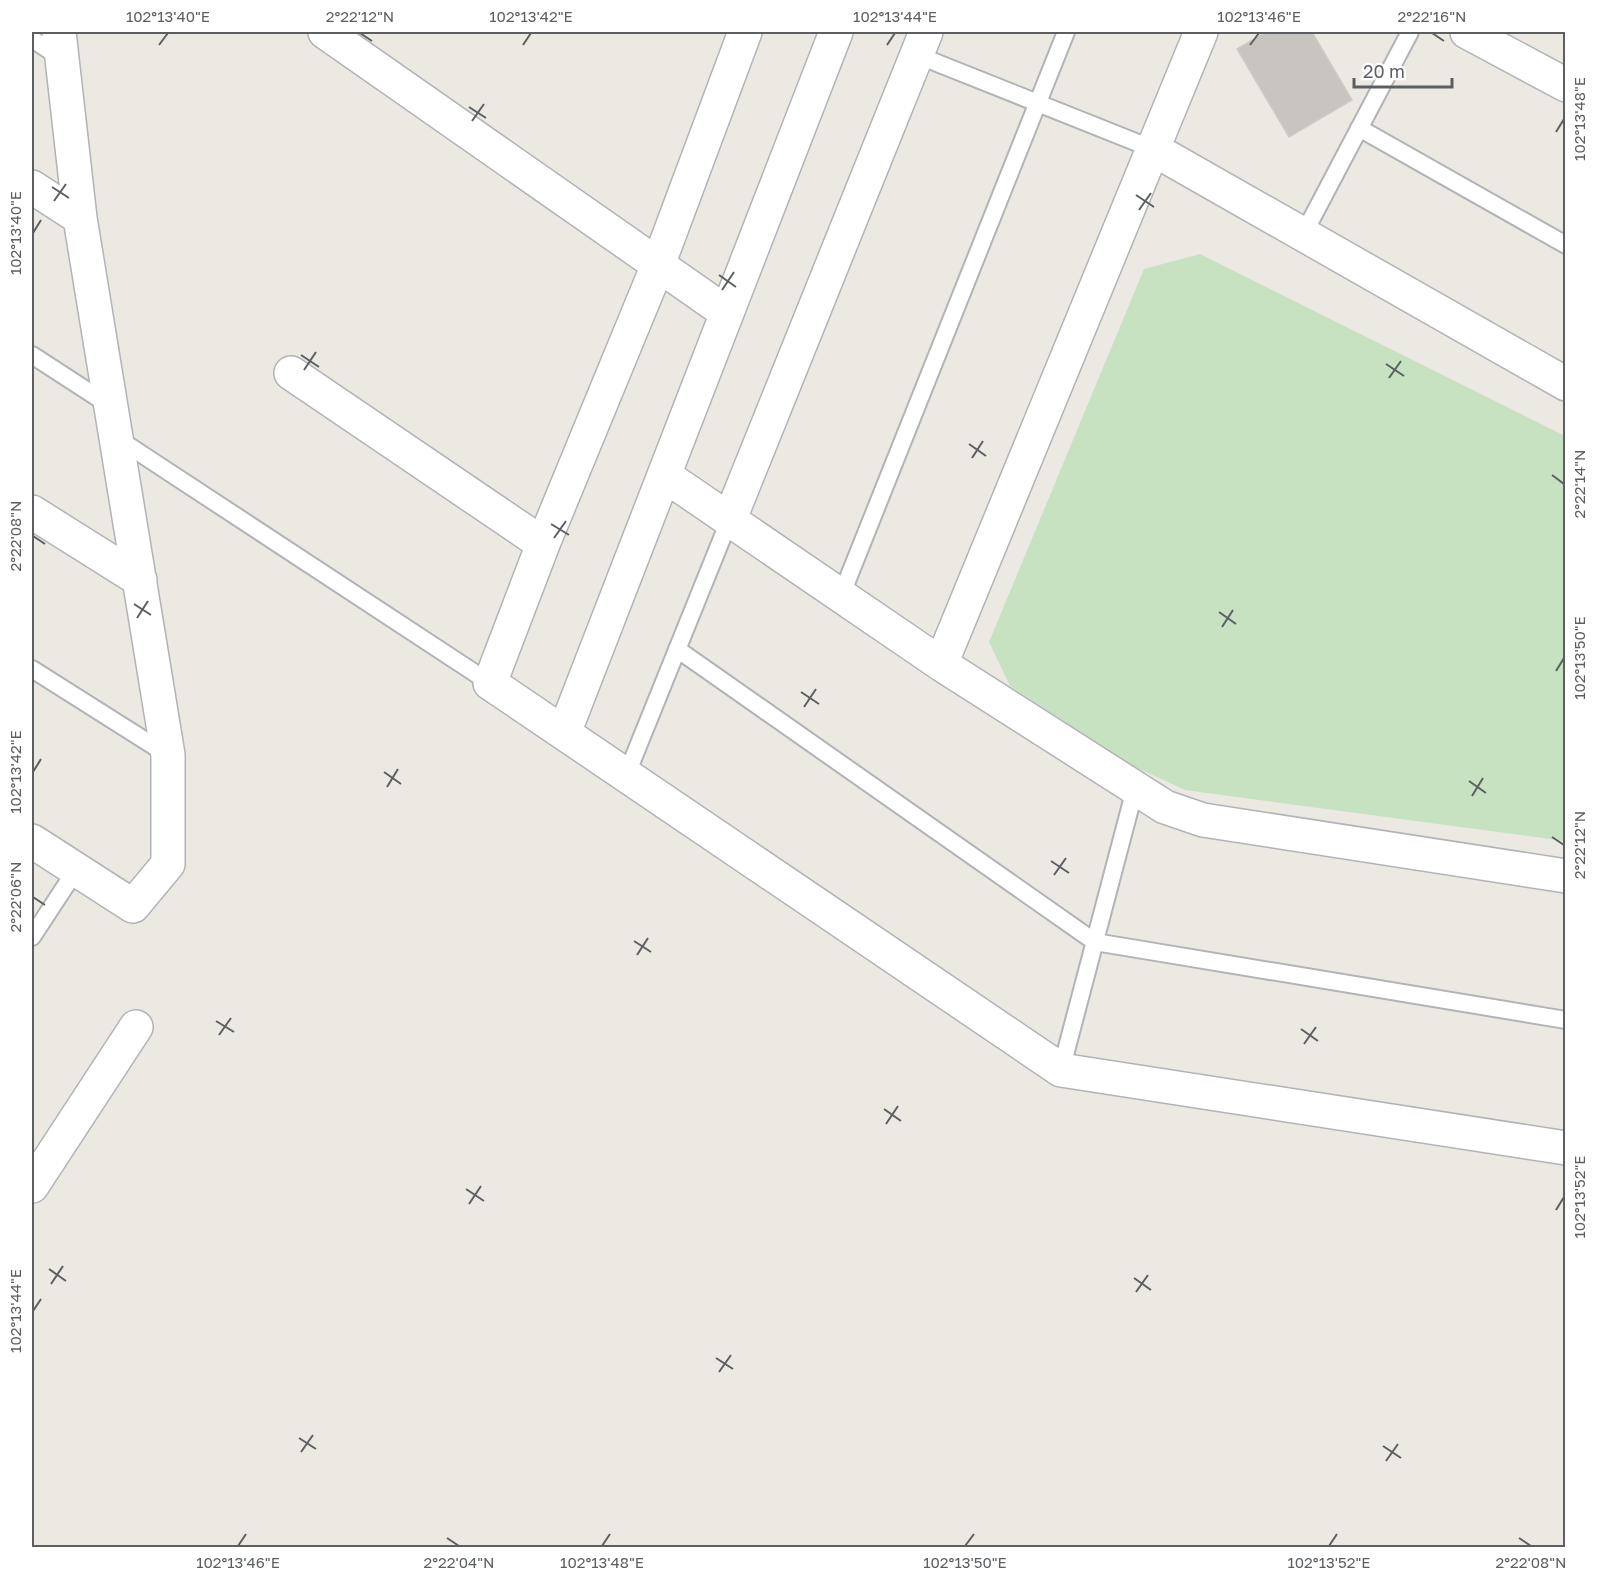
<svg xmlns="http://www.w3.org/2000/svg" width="1597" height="1579" font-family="'Golos Text',sans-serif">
  <rect width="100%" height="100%" fill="#ece9e3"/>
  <path fill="#c6e2c1" d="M1200 254 1565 436V841L1185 790 1131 765 1010 686 989 642 1144 269Z"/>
  <path fill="#c8c4c0" stroke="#d0cac2" stroke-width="1.5" d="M1266 32H1312L1352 100 1289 137 1237 49Z"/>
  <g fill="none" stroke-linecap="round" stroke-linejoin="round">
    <g stroke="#b0b4b7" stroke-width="20">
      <path id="service" d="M32 39 61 58
        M917 55 1153 149
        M1359 128 1566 245
        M1303 235 1410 32
        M32 355 109 405
        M117 438 490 683
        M841 596 1066 32
        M677 649 1095 942 1566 1020
        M32 669 168 755
        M626 776 729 521
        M32 937 76 870
        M1061 1070 1135 789"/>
    </g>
    <g stroke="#b0b4b7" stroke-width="36">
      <path id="minor" d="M325 32 727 313
        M745 32 658 265 543 544 490 683 1061 1070 1566 1148
        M1467 32 1566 85
        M1153 149 1566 384
        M32 187 80 218
        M291 373 543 544
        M664 475 941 664 1165 807 1203 820 1566 876
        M32 512 140 580
        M729 521 926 32
        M941 664 1201 32
        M564 733 836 32
        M32 841 133 906 168 864V755L80 218 59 32
        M32 1186 136 1027"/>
    </g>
    <use href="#service" stroke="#fff" stroke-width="16"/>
    <use href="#minor" stroke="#fff" stroke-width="33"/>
  </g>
  <path fill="none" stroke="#5b5f62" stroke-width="2" d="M360 33 372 41M1432 33 1444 41M159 45 168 33M523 45 531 33M887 45 895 33M1250 45 1259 33M469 107 486 118M472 121 484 104M1556 132 1564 119M52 187 69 198M1136 195 1154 207M54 201 66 184M1139 210 1151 193M33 233 41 220M719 275 736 287M722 290 734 272M301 355 319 367M1386 364 1404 376M304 370 316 352M1389 378 1401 361M969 444 986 456M972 458 983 441M1552 475 1564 484M551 524 569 535M33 536 45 544M554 538 566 521M134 604 151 615M1219 612 1236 624M137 618 148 601M1222 627 1233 610M1556 671 1564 658M801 692 819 704M804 707 816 689M33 772 41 759M384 772 401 784M1469 781 1486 793M387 787 398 769M1472 796 1483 778M1552 837 1564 845M1051 861 1069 873M1054 875 1066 858M33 897 45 905M634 941 651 952M637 955 648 938M216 1021 234 1032M1301 1029 1318 1041M219 1035 231 1018M1304 1044 1316 1027M884 1109 901 1121M886 1124 898 1106M466 1189 484 1201M469 1204 481 1186M1556 1210 1564 1197M49 1269 66 1281M1134 1278 1151 1290M51 1284 63 1266M1136 1292 1148 1275M33 1311 41 1299M716 1358 733 1369M719 1372 731 1355M299 1438 316 1449M1383 1446 1401 1458M301 1452 313 1435M1386 1461 1398 1444M447 1538 459 1546M1519 1538 1531 1546M238 1546 246 1534M602 1546 610 1534M965 1546 974 1534M1329 1546 1337 1534"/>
  <rect width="1597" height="1579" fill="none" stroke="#ffffff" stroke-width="66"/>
  <path d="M1354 78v9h98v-9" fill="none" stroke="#5b5f62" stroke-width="3"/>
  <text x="1363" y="78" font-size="18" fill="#5b5f62" stroke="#ffffff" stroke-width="4.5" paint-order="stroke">20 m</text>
  <rect x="33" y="33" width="1531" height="1513" fill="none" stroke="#5b5f62" stroke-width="2"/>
  <g font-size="15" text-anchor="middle" fill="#5b5f62">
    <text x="168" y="22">102°13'40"E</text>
    <text x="360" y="22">2°22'12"N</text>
    <text x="531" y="22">102°13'42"E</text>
    <text x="895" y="22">102°13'44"E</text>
    <text x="1259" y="22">102°13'46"E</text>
    <text x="1432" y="22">2°22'16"N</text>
    <text transform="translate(1580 119) rotate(-90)" y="5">102°13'48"E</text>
    <text transform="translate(16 233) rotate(-90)" y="5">102°13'40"E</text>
    <text transform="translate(1580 484) rotate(-90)" y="5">2°22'14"N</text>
    <text transform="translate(16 536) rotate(-90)" y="5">2°22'08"N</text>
    <text transform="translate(1580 658) rotate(-90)" y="5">102°13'50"E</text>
    <text transform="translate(16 772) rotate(-90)" y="5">102°13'42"E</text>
    <text transform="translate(1580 845) rotate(-90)" y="5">2°22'12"N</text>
    <text transform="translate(16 897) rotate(-90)" y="5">2°22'06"N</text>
    <text transform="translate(1580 1197) rotate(-90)" y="5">102°13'52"E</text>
    <text transform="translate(16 1311) rotate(-90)" y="5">102°13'44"E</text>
    <text x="238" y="1568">102°13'46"E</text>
    <text x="459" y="1568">2°22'04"N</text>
    <text x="602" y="1568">102°13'48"E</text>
    <text x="965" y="1568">102°13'50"E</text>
    <text x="1329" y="1568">102°13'52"E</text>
    <text x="1531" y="1568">2°22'08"N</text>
  </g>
</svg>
